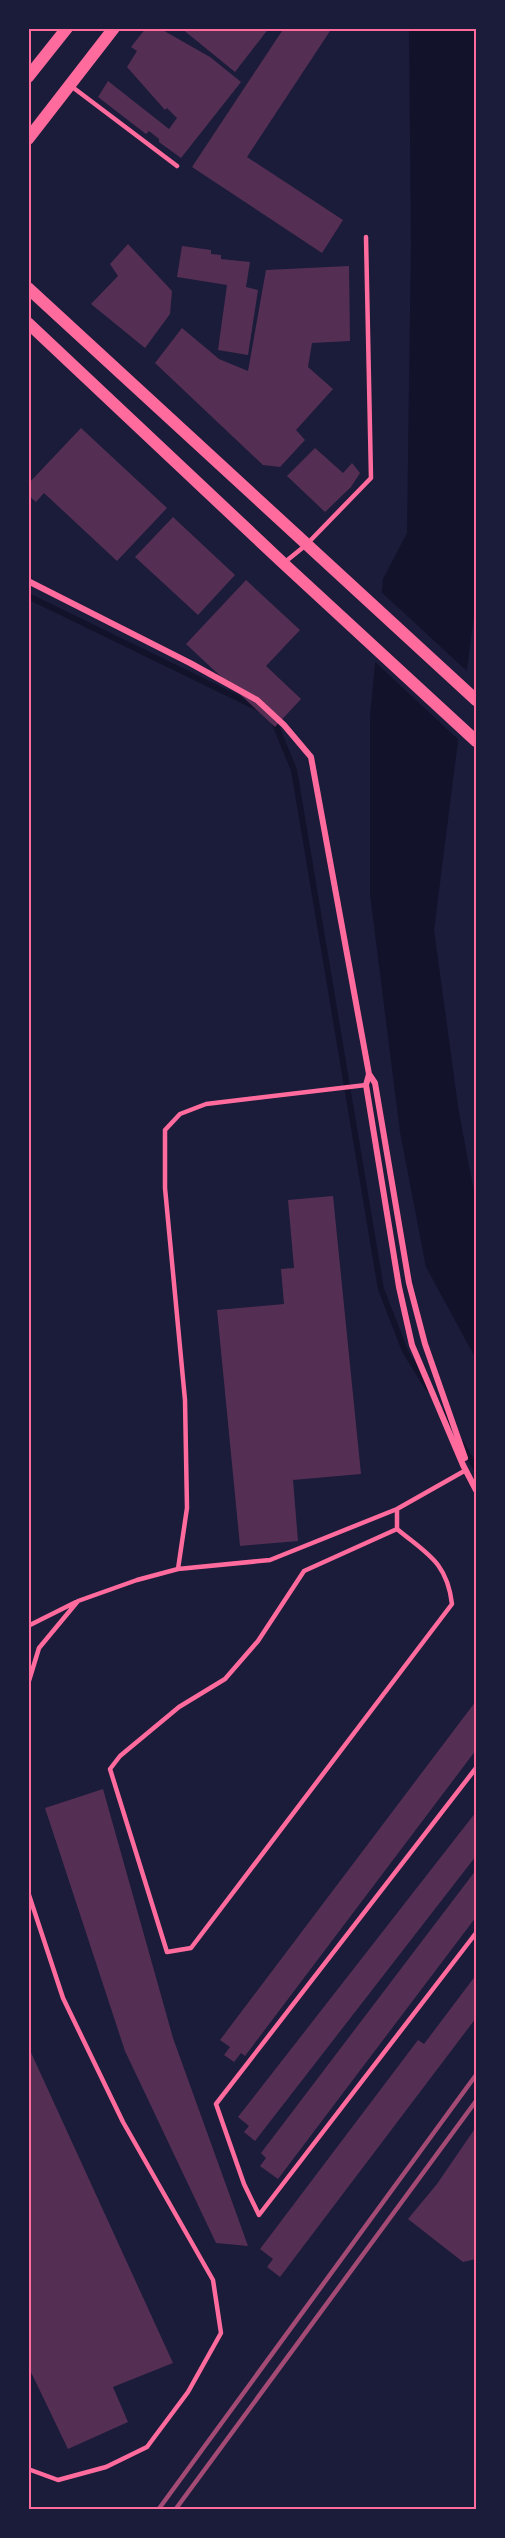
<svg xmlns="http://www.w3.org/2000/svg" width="505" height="2538" font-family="Quicksand,sans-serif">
  <rect width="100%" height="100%" fill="#1b1b3a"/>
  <path fill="#12122b" d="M409 29H476V599L434 930 459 1113 476 1202V1359L426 1267 400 1132 370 894V717L383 579 407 533 411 242Z"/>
  <path fill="#1b1b3a" d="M379 590 469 673 461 742 372 659Z"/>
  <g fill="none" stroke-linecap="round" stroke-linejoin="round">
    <path stroke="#12122b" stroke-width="6" d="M28 596 258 708
      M273 719 294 770 381 1289 405 1351 428 1388
      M443 1412 454 1432
      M461 1443 476 1468"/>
  </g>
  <path fill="#542f53" d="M146 28H159L210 57 241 82 181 158 159 142V139L149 131 146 134 98 97 108 81 169 129 177 118 167 108 165 110 127 67 137 51 131 47Z
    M181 28H269L235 72Z
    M284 28H326L330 31 247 157 343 220 322 253 192 167Z
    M128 244 172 291 170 314 145 348 91 304 118 276 110 264Z
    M182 246 211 250V254L221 255V259L250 262 246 287 258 290 248 355 218 350 227 285 177 277Z
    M349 266 350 341 312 343 308 367 333 389 296 430 305 440 280 467 263 465 155 363 182 328 219 359 248 371 266 270Z
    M81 428 167 508 117 561 44 493 36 502 28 495V484Z
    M315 448 343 473 352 463 360 473 351 487 325 512 287 476Z
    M173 517 235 575 198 615 135 557Z
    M246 580 300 630 266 666 301 699 275 727 186 644Z
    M333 1196 361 1474 293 1480 298 1541 240 1546 217 1310 284 1304 281 1269 294 1268 288 1200Z
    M476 1701V1750L245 2056 241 2053 234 2062 224 2055 230 2047 220 2040Z
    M103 1789 173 2038 248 2246 216 2243 125 2051 45 1808Z
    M476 1812V1856L255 2141 244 2132 249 2126 238 2117Z
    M476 1870V1917L278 2179 260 2166 266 2158 261 2153Z
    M476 1975V2018L280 2277 267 2267 273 2259 260 2249 418 2040 424 2044Z
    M28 2046 173 2363 113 2387 128 2422 68 2449 28 2366Z
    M476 2127V2259L463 2262 408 2219 437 2184Z"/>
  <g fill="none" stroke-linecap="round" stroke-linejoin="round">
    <path stroke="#ff6b9d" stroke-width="4" d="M476 763V765"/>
    <path stroke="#ff6b9d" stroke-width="4.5" d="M71 86 177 166
      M285 562 306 545 371 478 366 237
      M397 1529C427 1554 447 1562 452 1604L191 1948 167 1952 110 1769 120 1756 179 1707 225 1679 258 1641 304 1571Z
      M397 1529V1509L466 1470
      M178 1569 187 1508 185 1400 165 1188V1130L180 1114 206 1104 366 1085
      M28 1626 76 1602
      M28 1684 39 1648 78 1601 137 1580 178 1569 270 1560 397 1509
      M476 1768 216 2104 244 2184 259 2215 476 1933
      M28 1892 63 1998 123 2122 213 2280 221 2333 188 2392 147 2447 106 2467 58 2480 28 2469"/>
    <path stroke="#ff6b9d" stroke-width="6" d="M28 581 190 663 257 700 284 725 311 757 369 1074 366 1085 399 1287 412 1345 463 1465 476 1490
      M369 1074 375 1083 409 1283 425 1344 465 1458"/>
    <path stroke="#ff6b9d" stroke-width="12" d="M28 77 67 28
      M28 139 114 28
      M28 288 476 700
      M28 323 283 563 476 741"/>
    <path stroke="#a44b75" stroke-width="4.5" d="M158 2510 476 2075
      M175 2510 476 2101"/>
  </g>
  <rect width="505" height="2538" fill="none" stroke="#1b1b3a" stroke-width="60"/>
  <rect x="30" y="30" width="445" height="2478" fill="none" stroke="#ff6b9d" stroke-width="2"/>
</svg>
